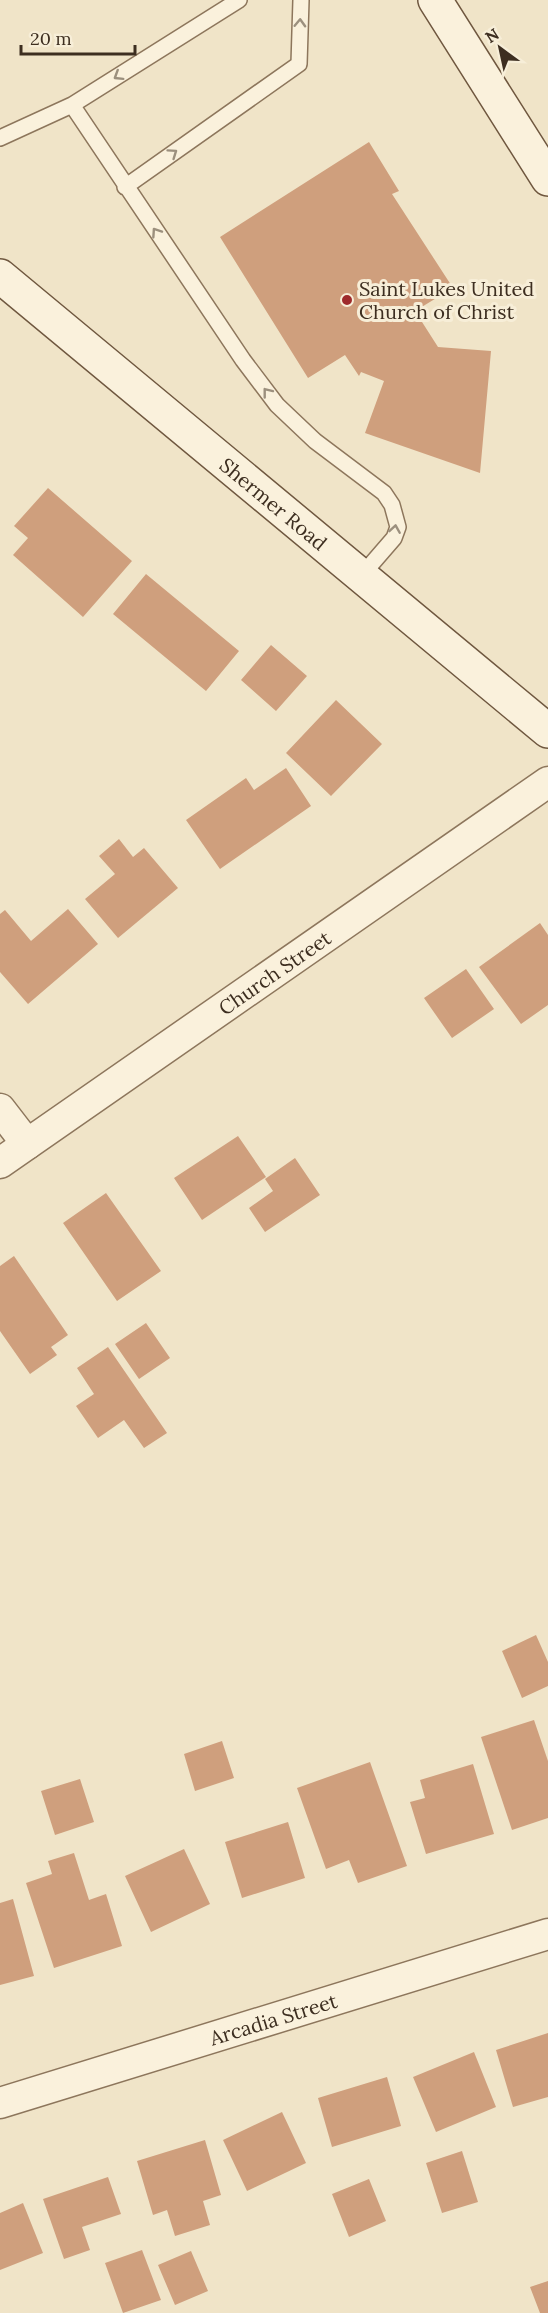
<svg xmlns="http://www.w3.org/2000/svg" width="548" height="2313" font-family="Lora,serif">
  <rect width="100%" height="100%" fill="#f0e4c8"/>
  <path fill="#cf9f7d" d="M369 142 399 191 392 194 453 288 415 311 438 347 491 351 480 473 365 433 384 381 361 372 359 376 345 355 308 378 220 237Z
    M48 488 132 561 83 617 13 555 28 538 14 526Z
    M146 574 239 651 206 691 113 614Z
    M271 645 307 676 276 711 241 680Z
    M336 700 382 744 331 796 286 753Z
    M286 768 311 806 220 869 186 820 246 778 254 790Z
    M119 839 133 857 144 848 178 888 118 938 85 899 115 874 99 856Z
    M68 909 98 944 28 1004 0 972V914L5 910 31 941Z
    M540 923 548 935V1005L521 1024 479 967Z
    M466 969 494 1009 452 1038 424 998Z
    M238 1136 266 1177 202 1220 174 1178Z
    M295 1158 320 1195 265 1232 249 1208 273 1191 265 1179Z
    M106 1193 161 1271 117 1301 63 1223Z
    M14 1256 68 1335 51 1347 57 1355 30 1374 0 1331V1266Z
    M146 1323 170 1358 139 1379 115 1344Z
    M108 1347 167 1433 144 1448 124 1420 98 1438 76 1406 94 1394 77 1368Z
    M536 1635 548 1662V1686L522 1698 502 1651Z
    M534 1720 548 1761V1818L512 1830 481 1737Z
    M222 1741 234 1778 195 1791 184 1754Z
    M370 1762 407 1866 358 1883 349 1860 326 1869 297 1788Z
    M473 1764 494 1834 426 1854 410 1802 425 1798 420 1780Z
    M80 1779 94 1822 55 1835 41 1791Z
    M288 1822 305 1878 242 1898 225 1842Z
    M184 1849 210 1904 151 1932 125 1876Z
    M74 1853 89 1900 106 1894 122 1946 54 1968 26 1883 52 1874 48 1861Z
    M13 1899 34 1976 0 1985V1903Z
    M548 2033V2097L513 2107 496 2050Z
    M474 2052 496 2107 436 2132 413 2077Z
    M387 2077 401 2126 332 2147 318 2098Z
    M282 2112 306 2163 247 2191 223 2140Z
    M205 2140 221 2195 203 2201 210 2225 175 2236 167 2210 153 2215 137 2161Z
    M462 2151 478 2202 442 2213 426 2163Z
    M108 2177 121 2214 82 2227 90 2250 64 2259 43 2199Z
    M369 2179 386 2221 349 2237 332 2194Z
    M23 2203 43 2253 0 2270V2213Z
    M142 2250 161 2300 123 2313 105 2263Z
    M191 2251 208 2291 175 2305 158 2265Z
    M548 2281V2313H540L530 2287Z"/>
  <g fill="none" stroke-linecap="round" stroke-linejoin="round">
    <g stroke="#8d765c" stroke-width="18">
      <path id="lane" d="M72 105 243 360 277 405 315 441 384 493 392 505 398 527 394 538 362 575
        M0 138 72 105 239 0
        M125 187 299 64 301 0"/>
    </g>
    <g stroke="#8d765c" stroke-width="33">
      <g id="street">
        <path d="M0 1109 27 1144"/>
        <path id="s1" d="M0 1163 548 782"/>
        <path id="s2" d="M0 2103 548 1934"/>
      </g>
    </g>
    <g stroke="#6f573f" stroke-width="36">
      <g id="secondary">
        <path d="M435 0 548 179"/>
        <path id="s3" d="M0 276 548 731"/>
      </g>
    </g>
    <use href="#lane" stroke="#faf1dc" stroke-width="15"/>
    <use href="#street" stroke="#faf1dc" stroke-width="30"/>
    <use href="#secondary" stroke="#faf1dc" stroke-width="33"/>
  </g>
  <defs><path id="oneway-chevron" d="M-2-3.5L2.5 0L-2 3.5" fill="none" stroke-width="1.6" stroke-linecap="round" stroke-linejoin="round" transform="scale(1.5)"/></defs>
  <g stroke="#9c907e">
    <use href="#oneway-chevron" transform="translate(300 23) rotate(-88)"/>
    <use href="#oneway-chevron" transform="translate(118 76) rotate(148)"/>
    <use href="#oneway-chevron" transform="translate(173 153) rotate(-35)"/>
    <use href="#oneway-chevron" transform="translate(156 232) rotate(-124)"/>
    <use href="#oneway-chevron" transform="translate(267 392) rotate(-128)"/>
    <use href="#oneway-chevron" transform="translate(395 529) rotate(-81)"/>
  </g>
  <circle fill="#9e2a2b" stroke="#f7eed8" stroke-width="2" cx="347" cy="300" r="6"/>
  <g text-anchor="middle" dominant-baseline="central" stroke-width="6" stroke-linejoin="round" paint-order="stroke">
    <g font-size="20" fill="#3d2e20" stroke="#f7eed8" text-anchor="start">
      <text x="359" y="288">Saint Lukes United<tspan x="359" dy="23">Church of Christ</tspan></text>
    </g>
    <g font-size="20" fill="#3d2e20" stroke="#f7eed8">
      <text stroke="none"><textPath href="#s3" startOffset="356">Shermer Road</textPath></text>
      <text stroke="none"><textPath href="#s1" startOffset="334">Church Street</textPath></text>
      <text stroke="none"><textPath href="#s2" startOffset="286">Arcadia Street</textPath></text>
    </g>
  </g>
  <g transform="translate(500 48) rotate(327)" stroke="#f7eed8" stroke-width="4.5" paint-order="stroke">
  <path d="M0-4.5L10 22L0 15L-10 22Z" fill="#3d2e20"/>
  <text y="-9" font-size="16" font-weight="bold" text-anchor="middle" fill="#3d2e20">N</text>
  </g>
  <path d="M21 45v9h114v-9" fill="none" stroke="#3d2e20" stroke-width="3"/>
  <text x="30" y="45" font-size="18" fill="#3d2e20" stroke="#f7eed8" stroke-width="4.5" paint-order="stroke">20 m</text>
</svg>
